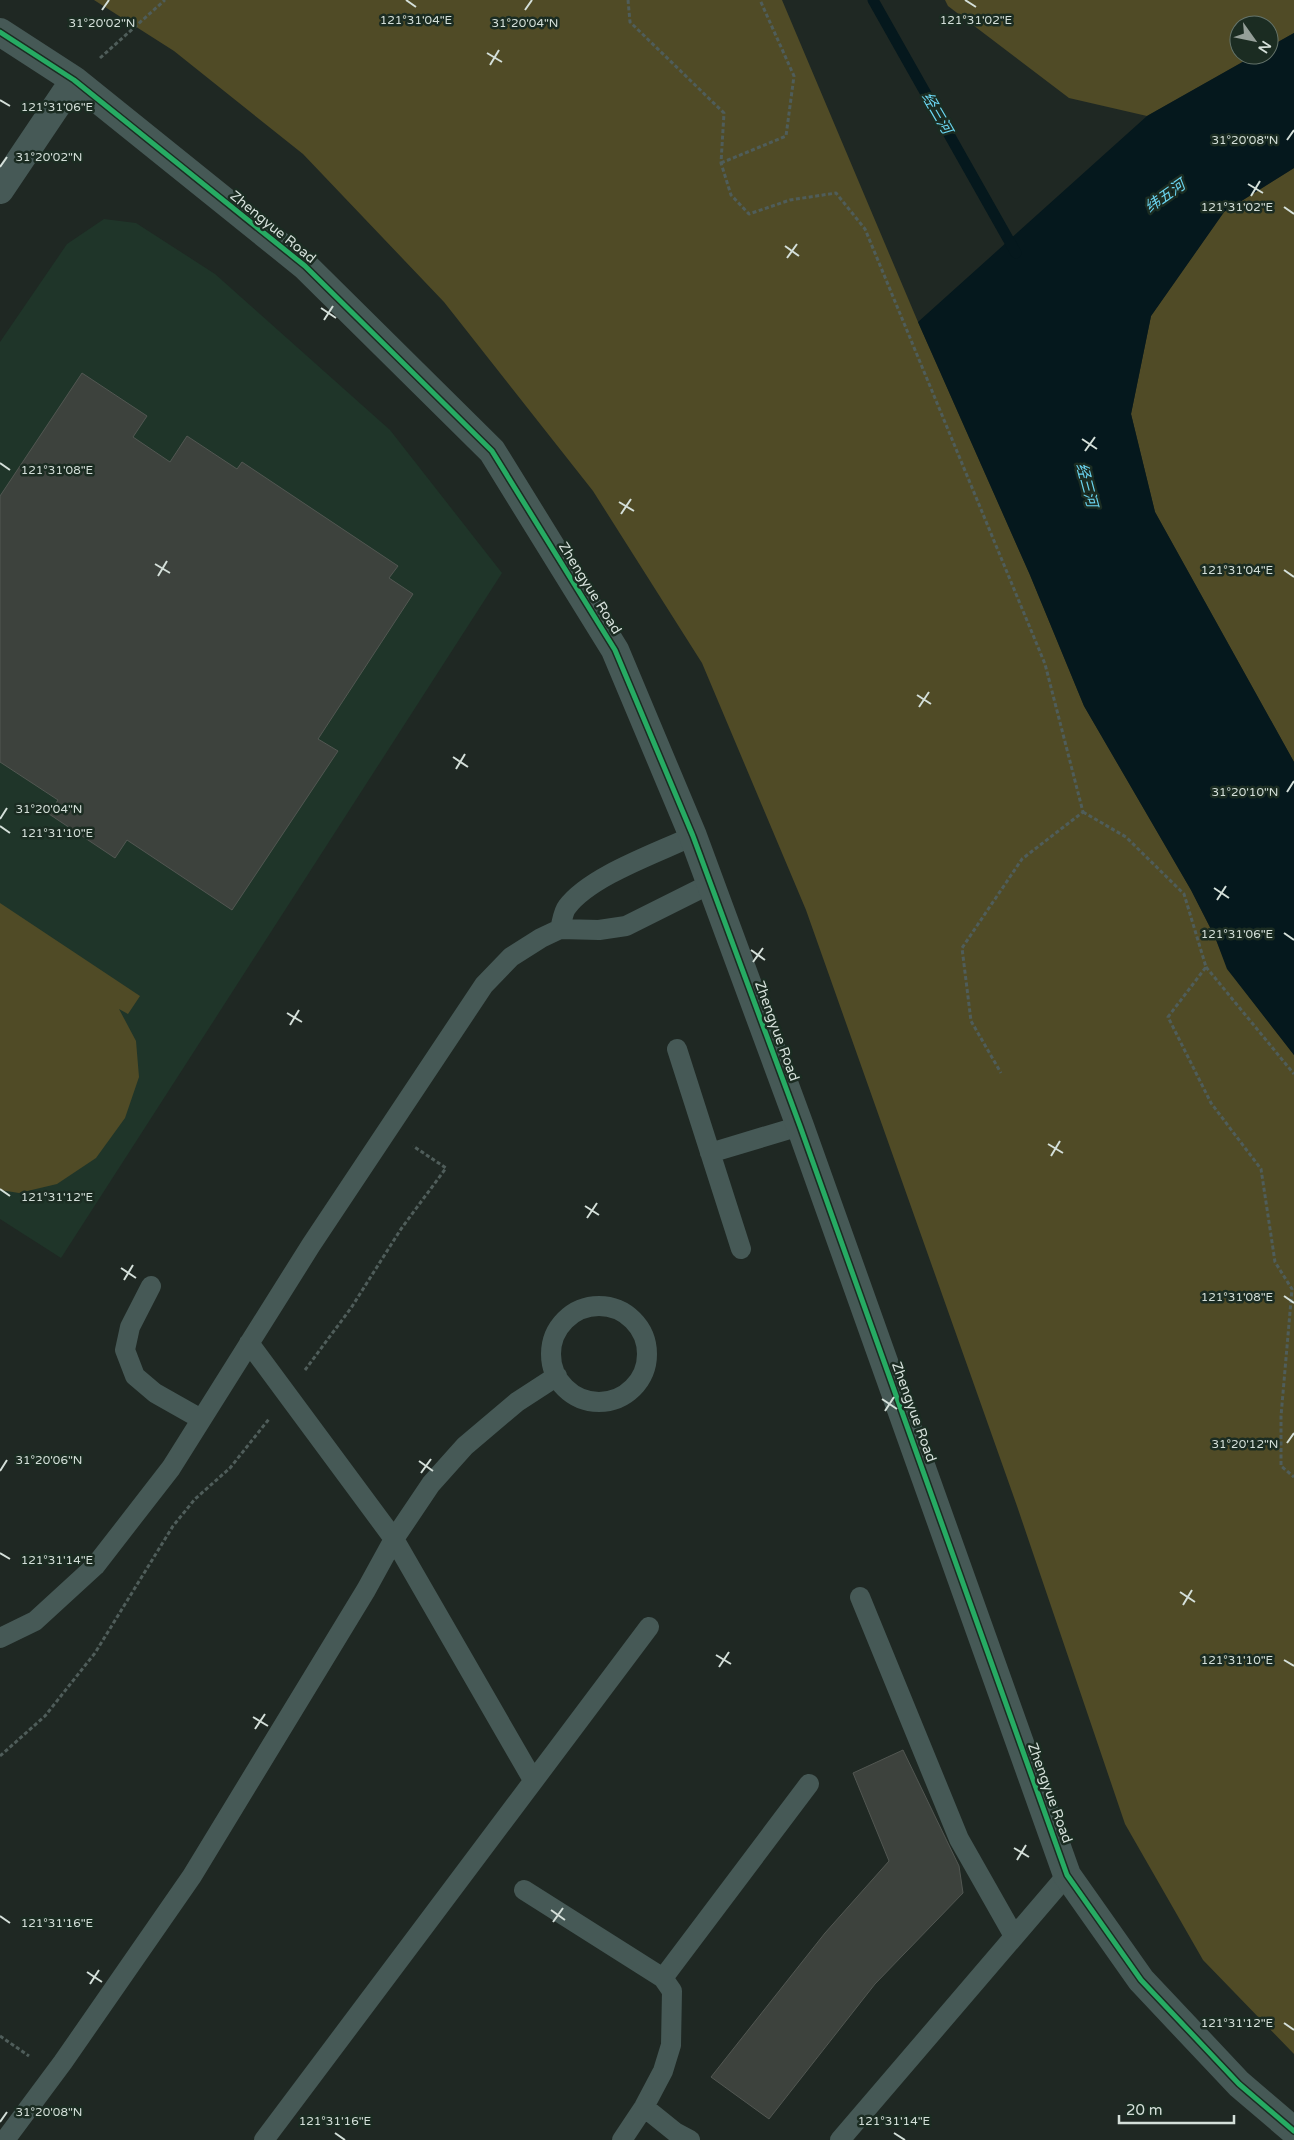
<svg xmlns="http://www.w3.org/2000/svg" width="1294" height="2140" font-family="'Varela Round','Noto Sans SC',sans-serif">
  <rect width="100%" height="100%" fill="#1f2823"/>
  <path fill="#1f3529" d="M104 219 136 223 215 274 390 430 502 573 61 1258 0 1219V342L67 244Z"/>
  <path fill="#504b26" d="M94 0H782L918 322 1030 575 1084 706 1191 890 1215 937 1228 969 1294 1055V2054L1203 1960 1125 1824 1017 1506 806 910 702 663 593 491 444 302 303 154 174 51Z
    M945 0H1294V33L1269 47V25H1239V55H1255L1147 116 1069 98 948 6Z
    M1294 168V762L1155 512 1131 414 1151 316 1224 212Z
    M0 903 140 996 128 1014 119 1009 136 1041 139 1077 125 1118 96 1158 57 1184 19 1193 0 1190Z"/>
  <path fill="#05181d" d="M1294 33V168L1224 212 1151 316 1131 414 1155 512 1294 762V1055L1227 969 1215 937 1191 890 1084 706 1030 575 918 322 1147 116 1255 55H1269V47Z"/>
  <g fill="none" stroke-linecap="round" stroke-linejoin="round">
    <path stroke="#05181d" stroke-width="11" d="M873 0 1016 253"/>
  </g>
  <path fill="#3d423d" stroke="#525752" d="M82 373 147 416 133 437 170 462 187 436 237 469 242 462 398 566 389 578 413 594 318 739 338 751 232 910 127 840 115 858 49 814 58 800 0 762V496Z
    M903 1750 959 1866 963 1893 875 1984 769 2119 711 2077 825 1933 889 1861 853 1773Z"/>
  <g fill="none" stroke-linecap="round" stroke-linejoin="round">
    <path stroke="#4f5d5a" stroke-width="3" stroke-dasharray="4 2.5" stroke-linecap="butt" d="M628 0 630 22 724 113 721 163 731 195 749 214 790 200 836 193 865 229 1045 664 1083 812 1022 859 962 948 971 1021 1001 1073
      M100 58 165 0
      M721 163 786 136 794 76 760 0
      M1083 812 1126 837 1184 894 1206 967 1168 1017 1211 1103 1261 1169 1275 1262 1292 1289 1281 1416V1466L1294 1477
      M1206 967 1294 1074
      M305 1370 351 1308 401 1229 446 1168 413 1146
      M0 1756 45 1716 95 1653 173 1526 195 1499 230 1468 269 1419
      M0 2036 29 2056"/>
    <path stroke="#465956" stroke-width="20" d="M560 929C562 922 563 912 567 907 590 876 657 853 693 836
      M677 1049 741 1249
      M710 1153 800 1126
      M151 1286 130 1327 125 1350 135 1376 155 1393 201 1419
      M551 1354a48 48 0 1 1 96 0a48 48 0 1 1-96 0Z
      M249 1343 394 1539 533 1780
      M860 1597 959 1839 1014 1936
      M0 1638 35 1621 95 1566 171 1468 311 1245 484 985 511 957 541 938 560 929 599 930 626 926 710 884
      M524 1890 663 1978 672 1991 671 2045 663 2071 644 2107 622 2140
      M663 1978 809 1784
      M644 2107 675 2132 690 2140
      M5 2140 63 2062 192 1876 366 1590 394 1539 431 1484 465 1446 517 1402 557 1376
      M264 2140 649 1627
      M840 2140 1067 1875"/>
    <path stroke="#465956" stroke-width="28" d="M0 32 74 80 305 266 492 451 615 650 693 836 800 1126 1067 1875 1141 1980 1239 2084 1294 2131
      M0 190 74 80"/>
    <g stroke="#1b2c22" stroke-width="8">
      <path id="cycleway" d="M0 32 74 80 305 266 492 451 615 650 693 836 800 1126 1067 1875 1141 1980 1239 2084 1294 2131"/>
    </g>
    <use href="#cycleway" stroke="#26ab63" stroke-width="5"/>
  </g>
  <path fill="none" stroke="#d4dfd9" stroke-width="2" d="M406 0 416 7M965 0 976 7M102 10 109 0M525 10 532 0M487 53 502 62M490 65 499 50M0 100 10 106M1287 140 1294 130M0 167 7 157M1248 184 1263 193M1251 196 1260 181M1284 207 1294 214M785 246 799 256M787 258 797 244M321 308 336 318M324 320 333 306M1082 439 1097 449M1085 451 1095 437M0 463 10 470M619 502 634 511M621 514 631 499M155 564 170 573M1284 570 1294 577M158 576 167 561M917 695 931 704M919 707 929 692M453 757 468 767M456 769 465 754M1287 792 1294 781M0 819 7 808M0 826 10 833M1214 888 1229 898M1217 900 1226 886M1284 933 1294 940M751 950 765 960M753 962 763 948M287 1013 302 1022M290 1025 299 1010M1048 1144 1063 1153M1051 1156 1060 1141M0 1189 10 1196M585 1206 599 1215M587 1218 597 1203M121 1268 136 1278M124 1280 133 1265M1284 1296 1294 1303M882 1399 897 1409M885 1411 894 1397M1287 1443 1294 1433M419 1461 433 1471M0 1471 7 1460M421 1473 431 1459M0 1553 10 1559M1180 1592 1195 1602M1183 1605 1192 1590M716 1655 731 1664M1284 1660 1294 1666M719 1667 729 1652M253 1717 268 1726M255 1729 265 1714M1014 1848 1029 1857M1017 1860 1026 1845M551 1910 565 1920M0 1916 10 1923M553 1922 563 1908M87 1972 102 1982M90 1984 99 1970M1284 2023 1294 2030M0 2122 7 2112M335 2133 345 2140M894 2133 905 2140"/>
  <g text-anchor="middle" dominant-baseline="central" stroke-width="5" stroke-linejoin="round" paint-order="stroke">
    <g font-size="14" fill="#d4dfd9" stroke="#1b2c22">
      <text transform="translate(273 227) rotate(39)">Zhengyue Road</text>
      <text transform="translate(590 588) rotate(58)">Zhengyue Road</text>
      <text transform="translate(777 1031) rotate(70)">Zhengyue Road</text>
      <text transform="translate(914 1412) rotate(70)">Zhengyue Road</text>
      <text transform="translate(1050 1793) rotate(70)">Zhengyue Road</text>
    </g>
    <g font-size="15" font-style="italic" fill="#6bd5f1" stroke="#1b2c22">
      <text transform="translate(937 113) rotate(60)">经三河</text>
      <text transform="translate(1165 196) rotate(-35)">纬五河</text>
      <text transform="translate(1087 485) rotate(75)">经三河</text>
    </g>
  </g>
  <g font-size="12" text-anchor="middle" fill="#d4dfd9" stroke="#1b2c22" stroke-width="5" stroke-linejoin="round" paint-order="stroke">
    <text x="416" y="24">121°31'04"E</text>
    <text x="976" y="24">121°31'02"E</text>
    <text x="102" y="27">31°20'02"N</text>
    <text x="525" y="27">31°20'04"N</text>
    <text x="57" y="111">121°31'06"E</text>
    <text x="1245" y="144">31°20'08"N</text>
    <text x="49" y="161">31°20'02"N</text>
    <text x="1237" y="211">121°31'02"E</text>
    <text x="57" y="474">121°31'08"E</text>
    <text x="1237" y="574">121°31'04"E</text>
    <text x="1245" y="796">31°20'10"N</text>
    <text x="49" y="813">31°20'04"N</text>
    <text x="57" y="837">121°31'10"E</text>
    <text x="1237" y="938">121°31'06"E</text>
    <text x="57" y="1201">121°31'12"E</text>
    <text x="1237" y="1301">121°31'08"E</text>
    <text x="1245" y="1448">31°20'12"N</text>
    <text x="49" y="1464">31°20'06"N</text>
    <text x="57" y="1564">121°31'14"E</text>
    <text x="1237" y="1664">121°31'10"E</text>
    <text x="57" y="1927">121°31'16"E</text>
    <text x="1237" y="2027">121°31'12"E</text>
    <text x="49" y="2116">31°20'08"N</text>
    <text x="335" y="2125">121°31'16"E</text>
    <text x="894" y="2125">121°31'14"E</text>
  </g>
  <g transform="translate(1254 40) rotate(123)"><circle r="24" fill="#1b2c22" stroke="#65746b"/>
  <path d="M0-4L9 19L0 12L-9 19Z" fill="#959f99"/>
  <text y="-8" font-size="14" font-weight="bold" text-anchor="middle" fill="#d4dfd9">N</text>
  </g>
  <path d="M1119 2115v8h115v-8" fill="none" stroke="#d4dfd9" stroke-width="2.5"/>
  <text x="1126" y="2115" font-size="15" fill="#d4dfd9" stroke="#1b2c22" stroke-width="4" paint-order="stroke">20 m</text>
</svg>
